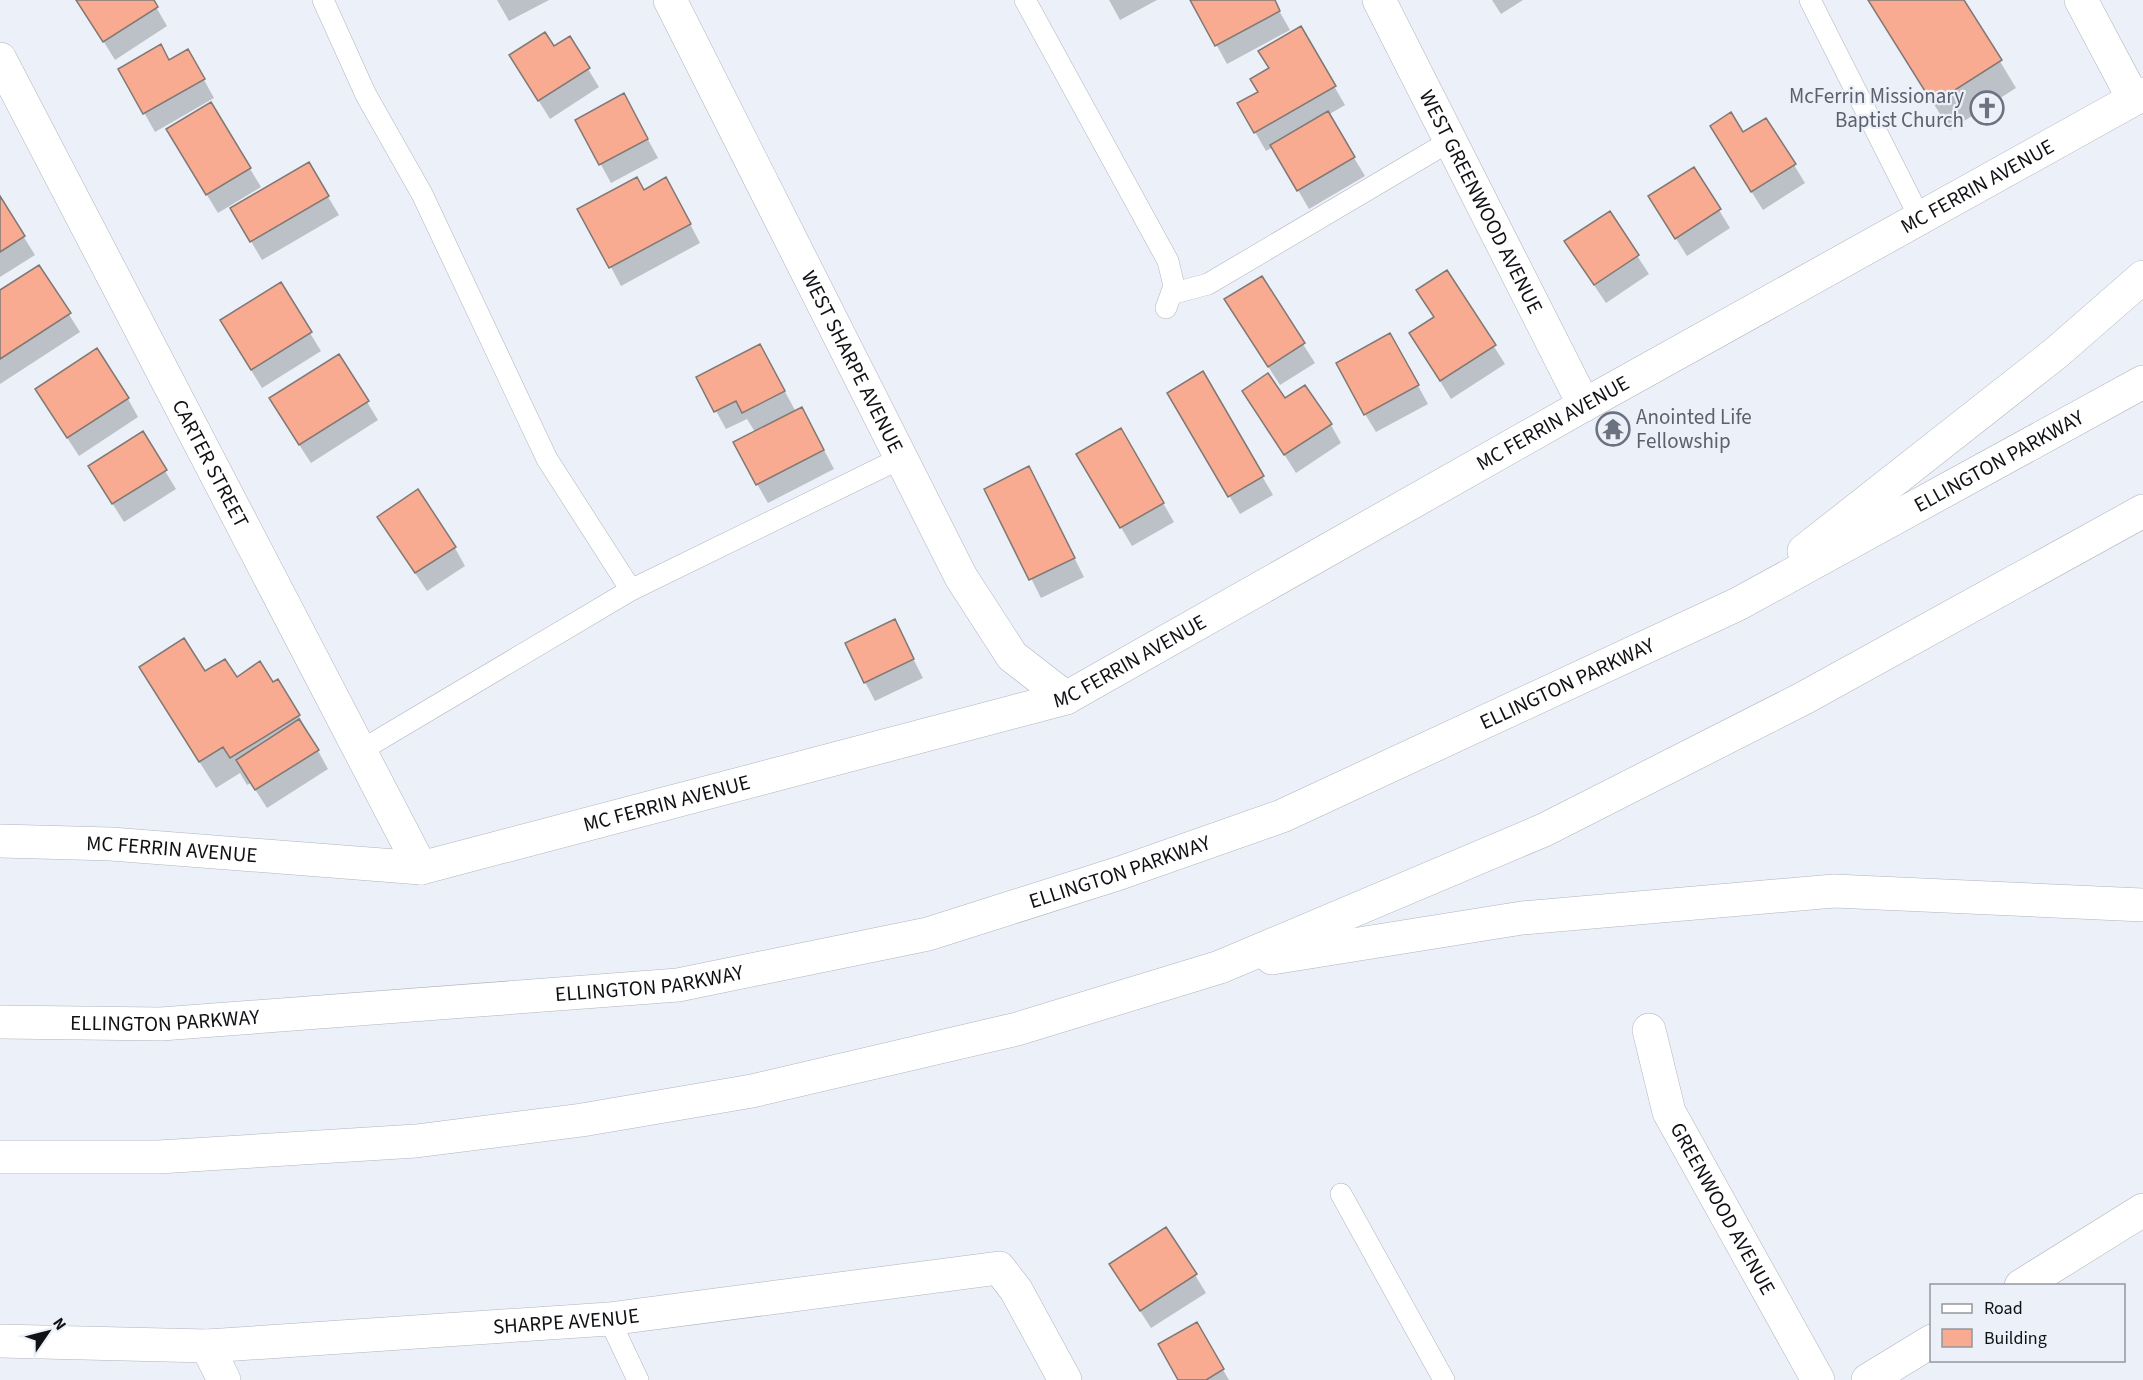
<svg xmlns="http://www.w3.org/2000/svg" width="2143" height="1380" font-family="'Source Sans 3',sans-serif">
  <rect width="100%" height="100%" fill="#ecf0f9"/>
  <path fill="#0003" d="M78 0H152L167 26 115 60Z
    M497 0H549L509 21Z
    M1109 0H1157L1120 20Z
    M1192 0H1273L1290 30 1227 64Z
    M1492 0H1523L1501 14Z
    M1869 0H1963L2016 88 1950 130Z
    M1300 28 1345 105 1328 115 1365 176 1309 209 1273 147 1266 151 1239 104 1259 92Z
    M569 38 599 87 550 119 522 74Z
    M188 51 214 98 155 132 120 70 169 62Z
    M211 104 261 187 218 213 178 148Z
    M634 114 658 158 611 183 577 121Z
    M1722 145 1794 165 1805 183 1763 210Z
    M308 164 339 215 262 260 232 209Z
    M1694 169 1730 228 1687 256 1661 215Z
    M644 191 676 197 700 243 621 286 580 209Z
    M0 199 35 255 0 277Z
    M1609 213 1649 274 1606 303 1577 260Z
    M39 267 80 332 0 384V292Z
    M1447 272 1505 364 1451 399 1422 352 1435 318 1429 309Z
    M1261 278 1315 363 1280 385 1237 318Z
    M280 284 321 351 262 388 232 339Z
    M1400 353 1428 404 1376 432 1365 414Z
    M339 356 378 420 311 463 281 417Z
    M770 364 796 412 812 427 834 469 768 503 757 484 755 432 747 419 726 429 716 411Z
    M1202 373 1273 495 1240 514 1169 393Z
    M1244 391 1284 401 1331 425 1341 443 1296 473Z
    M128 399 138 417 79 456 47 407Z
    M1121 430 1174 522 1132 546 1078 455Z
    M142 433 176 489 124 522 100 484Z
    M1029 468 1084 577 1041 598 986 489Z
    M390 535 455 548 465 566 427 591Z
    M894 621 923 678 875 701 865 682Z
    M204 673 273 685 299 716 328 769 267 808 251 783 247 785 240 773 216 788 156 694Z
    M1195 1275 1206 1293 1151 1328 1122 1283Z
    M1196 1324 1229 1380H1180Z"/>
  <path fill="#f8ab91" stroke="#817874" stroke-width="1.5" d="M76 0H154L158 7 103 42Z
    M1190 0H1275L1280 11 1215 46Z
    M1868 0H1964L2002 60 1933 104Z
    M1301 26 1336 86 1254 133 1237 103 1258 92 1250 79 1269 68 1258 51Z
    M545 32 554 46 570 36 590 68 538 101 509 55Z
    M161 44 169 60 188 49 205 79 143 114 118 69Z
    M624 93 648 139 599 165 575 120Z
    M211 102 251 168 206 195 166 129Z
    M1328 111 1355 157 1297 191 1270 145Z
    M1731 112 1743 132 1766 118 1796 164 1751 192 1710 126Z
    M309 162 329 196 250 242 230 208Z
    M1694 167 1721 209 1675 239 1648 196Z
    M637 177 644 190 666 177 691 224 609 268 577 209Z
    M0 196 25 236 0 252Z
    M1610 211 1639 255 1594 285 1564 241Z
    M39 265 71 313 0 359V290Z
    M1447 270 1496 345 1440 381 1409 333 1434 317 1416 290Z
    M1262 276 1305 343 1268 367 1224 299Z
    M281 282 312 332 251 370 220 320Z
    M1390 333 1419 385 1364 415 1336 363Z
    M760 344 785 391 742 413 736 401 714 412 696 377Z
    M97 348 129 398 67 438 35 389Z
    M339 354 369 401 299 445 269 398Z
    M1203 371 1264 476 1228 497 1167 393Z
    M1268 373 1285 398 1305 385 1332 424 1284 455 1242 391Z
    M802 407 824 450 756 485 733 442Z
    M1121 428 1164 503 1120 528 1076 454Z
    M143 431 167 470 112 504 88 466Z
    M1029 466 1075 558 1029 580 984 489Z
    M418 489 456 547 415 573 377 517Z
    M895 619 914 659 864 683 845 643Z
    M184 638 205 671 225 659 237 677 260 661 273 682 278 679 300 715 230 758 223 747 199 762 139 667Z
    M299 719 319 750 255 790 236 760Z
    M1166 1227 1197 1274 1140 1311 1109 1264Z
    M1197 1322 1224 1369 1206 1380H1178L1158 1344Z"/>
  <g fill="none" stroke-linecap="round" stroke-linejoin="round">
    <g stroke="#b0b4bd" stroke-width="22">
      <path id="lane" d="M323 0 366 95 422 194 547 459 631 590
        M1025 0 1168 261 1174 286 1166 308
        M1810 0 1920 218
        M1171 294 1208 284 1450 141
        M360 751 631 590 901 458
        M1341 1194 1444 1380
        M609 1319 638 1380"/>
    </g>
    <g stroke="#b0b4bd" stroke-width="34">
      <g id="street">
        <path id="s1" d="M670 0 961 577 1012 656 1066 698"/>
        <path id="s2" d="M1379 0 1584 405"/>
        <path id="s3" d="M0 59 421 868"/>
        <path id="s4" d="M1649 1030 1669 1112 1818 1380"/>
        <path d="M2021 1286 2143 1210"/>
        <path id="s5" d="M0 1341 207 1346 609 1319 999 1268 1016 1290 1065 1380"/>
        <path d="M207 1346 224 1380"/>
        <path d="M1868 1380 1932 1341"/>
      </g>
    </g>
    <g stroke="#b0b4bd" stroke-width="34">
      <g id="secondary">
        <path d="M2081 0 2133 98"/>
        <path id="s6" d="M0 841 111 844 421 868 1066 698 1584 405 2143 94"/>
      </g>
    </g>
    <g stroke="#b0b4bd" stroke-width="34">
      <g id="highway">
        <path d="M1804 551 2056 353 2143 277"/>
        <path d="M1272 958 1522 918 1834 891 2143 905"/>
        <path id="s7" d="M0 1022 161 1024 678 985 928 934 1120 873 1282 816 1738 604 2143 382"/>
        <path d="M0 1157H159L416 1141 582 1120 752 1091 1017 1029 1220 967 1544 830 1804 698 2143 511"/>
      </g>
    </g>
    <use href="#lane" stroke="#fff" stroke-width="21"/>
    <use href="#street" stroke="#fff" stroke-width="33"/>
    <use href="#secondary" stroke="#fff" stroke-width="33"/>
    <use href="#highway" stroke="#fff" stroke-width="33"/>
  </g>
  <defs>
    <g id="church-ring" transform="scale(1.725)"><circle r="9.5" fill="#ecf0f9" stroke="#6b7280" stroke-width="1.5"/><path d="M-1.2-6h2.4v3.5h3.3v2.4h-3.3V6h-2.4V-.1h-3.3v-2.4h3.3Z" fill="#6b7280"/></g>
    <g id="temple-ring" transform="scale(1.725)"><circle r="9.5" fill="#ecf0f9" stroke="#6b7280" stroke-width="1.5"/><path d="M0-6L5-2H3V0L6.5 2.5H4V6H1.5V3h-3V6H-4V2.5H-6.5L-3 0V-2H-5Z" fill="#6b7280"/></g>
  </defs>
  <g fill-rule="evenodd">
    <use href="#church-ring" x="1987" y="108"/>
    <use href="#temple-ring" x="1613" y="429"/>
  </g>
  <g text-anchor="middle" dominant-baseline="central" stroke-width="4.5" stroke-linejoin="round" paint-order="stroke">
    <g font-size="21" fill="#5b616d" stroke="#ecf0f9" text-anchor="end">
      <text x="1964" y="96">McFerrin Missionary<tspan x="1964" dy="24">Baptist Church</tspan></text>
      <text x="1636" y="417" text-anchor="start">Anointed Life<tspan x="1636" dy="24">Fellowship</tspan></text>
    </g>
    <g font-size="21" fill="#101114" stroke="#ecf0f9">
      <text stroke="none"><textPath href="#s6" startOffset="2134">MC FERRIN AVENUE</textPath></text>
      <text stroke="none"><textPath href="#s2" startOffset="226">WEST GREENWOOD AVENUE</textPath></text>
      <text stroke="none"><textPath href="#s1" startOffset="405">WEST SHARPE AVENUE</textPath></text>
      <text stroke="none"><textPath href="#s6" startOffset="1648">MC FERRIN AVENUE</textPath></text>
      <text stroke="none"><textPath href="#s7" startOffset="2108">ELLINGTON PARKWAY</textPath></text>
      <text stroke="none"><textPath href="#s3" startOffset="456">CARTER STREET</textPath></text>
      <text stroke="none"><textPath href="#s6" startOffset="1162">MC FERRIN AVENUE</textPath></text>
      <text stroke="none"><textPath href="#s7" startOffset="1622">ELLINGTON PARKWAY</textPath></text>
      <text stroke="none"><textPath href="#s6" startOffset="676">MC FERRIN AVENUE</textPath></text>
      <text stroke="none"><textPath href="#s6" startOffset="172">MC FERRIN AVENUE</textPath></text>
      <text stroke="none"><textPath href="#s7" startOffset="1136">ELLINGTON PARKWAY</textPath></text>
      <text stroke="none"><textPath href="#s7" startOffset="651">ELLINGTON PARKWAY</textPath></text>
      <text stroke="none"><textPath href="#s7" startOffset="165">ELLINGTON PARKWAY</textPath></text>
      <text stroke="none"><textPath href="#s4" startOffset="195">GREENWOOD AVENUE</textPath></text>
      <text stroke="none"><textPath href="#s5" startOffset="567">SHARPE AVENUE</textPath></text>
    </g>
  </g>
  <rect x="1930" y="1284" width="195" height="78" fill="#ecf0f9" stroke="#94979d" stroke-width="1.5"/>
  <rect x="1942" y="1304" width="30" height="9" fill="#ffffff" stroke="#94979d" stroke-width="1.5"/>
  <text x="1984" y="1314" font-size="18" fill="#101114">Road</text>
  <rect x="1942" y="1329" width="30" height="18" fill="#f8ab91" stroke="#94979d" stroke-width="1.5"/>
  <text x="1984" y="1344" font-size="18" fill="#101114">Building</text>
  <g transform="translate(48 1332) rotate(55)" stroke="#ecf0f9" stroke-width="4.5" paint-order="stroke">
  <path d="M0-4.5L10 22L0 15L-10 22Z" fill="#101114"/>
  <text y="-9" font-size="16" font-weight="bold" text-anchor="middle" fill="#101114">N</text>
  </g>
</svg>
